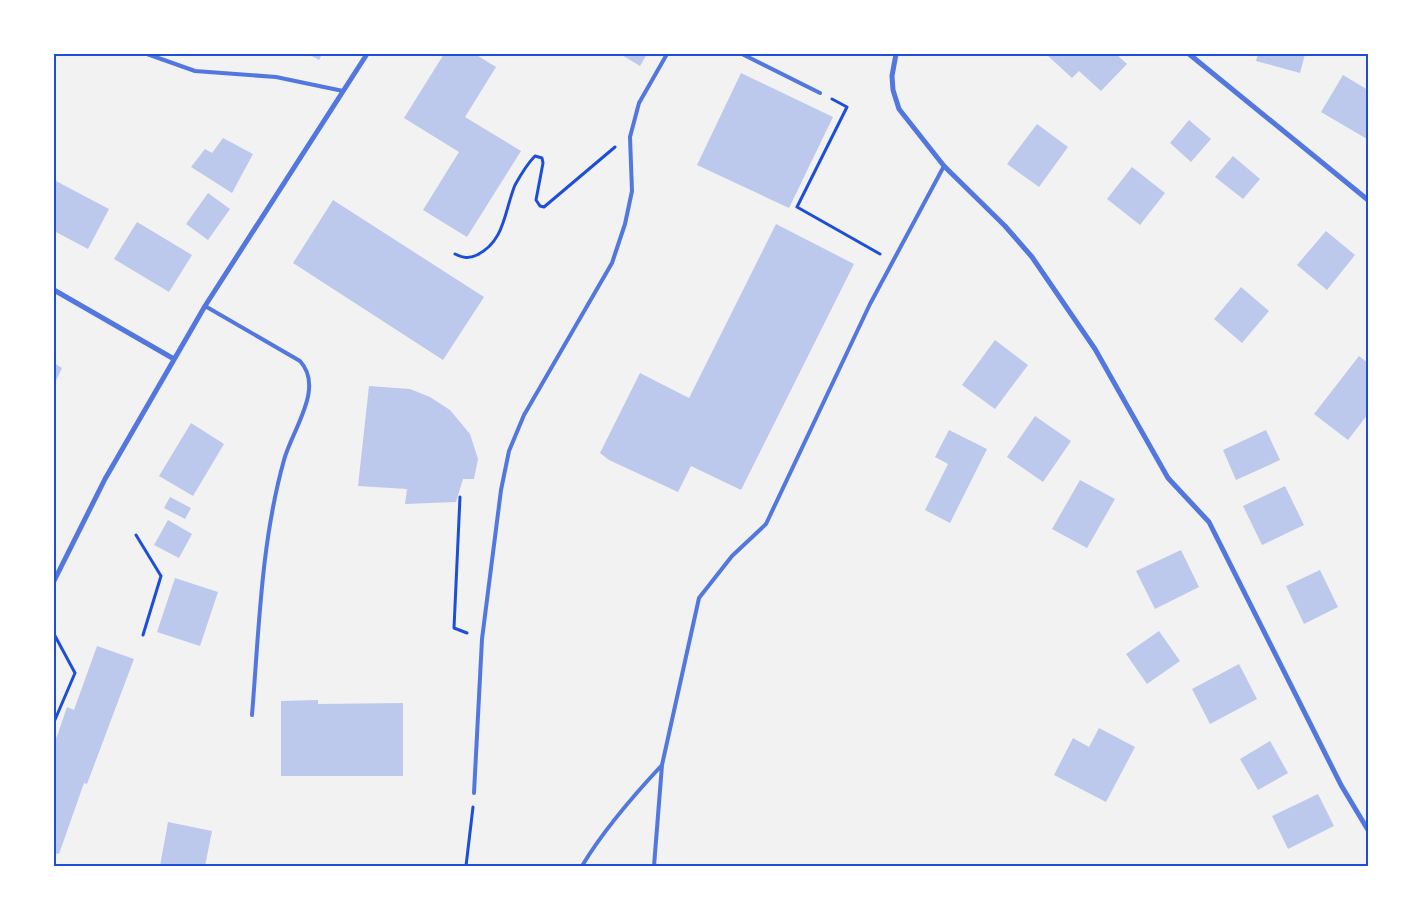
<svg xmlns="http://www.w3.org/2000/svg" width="1422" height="920" font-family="'Archivo Narrow',sans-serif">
  <rect width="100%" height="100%" fill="#f2f2f2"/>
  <path fill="#bdc9ec" d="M308 54H322L319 60Z
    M444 54H475L496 67 465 117 521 151 467 237 423 210 459 152 404 118Z
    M620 54H647L640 66Z
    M1049 54H1116L1127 64 1101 91 1079 71 1072 78 1047 55Z
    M1258 54H1305L1300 73 1256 61Z
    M741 73 833 117 789 208 697 165Z
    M1343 75 1368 90 1367 139 1321 112Z
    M1189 120 1211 139 1191 162 1170 143Z
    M1037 124 1068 147 1039 187 1007 164Z
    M223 138 253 154 232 193 191 167 205 149 212 153Z
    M1233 156 1260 179 1243 199 1215 177Z
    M1132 167 1165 193 1140 225 1107 199Z
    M54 180 109 209 88 249 54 231Z
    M208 193 230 209 208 240 186 224Z
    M333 200 484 297 443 360 293 263Z
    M137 222 192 255 169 292 114 259Z
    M776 224 854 264 741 490 691 466 678 492 609 460 600 453 640 373 689 398Z
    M1326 231 1355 255 1327 290 1297 265Z
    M1241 287 1269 311 1242 343 1214 319Z
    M995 340 1028 365 995 409 962 385Z
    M1359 356 1368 363V414L1348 440 1314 414Z
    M54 363 62 368 54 385Z
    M369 386 410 389 430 397 450 410 470 434 478 459 474 479H463L456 502 405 504 407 489 358 486Z
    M1035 416 1071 441 1043 482 1007 457Z
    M191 423 224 444 193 496 159 476Z
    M949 430 987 449 950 523 925 510 948 464 935 457Z
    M1266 430 1280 460 1236 480 1223 450Z
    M1080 480 1115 499 1087 548 1052 529Z
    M1285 486 1304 525 1262 545 1243 506Z
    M170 497 191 508 185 519 164 508Z
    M168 520 192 534 179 558 154 545Z
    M1181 550 1199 587 1155 609 1136 571Z
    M1320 570 1338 607 1304 624 1286 586Z
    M175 578 218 592 200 646 157 632Z
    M1159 631 1180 661 1147 684 1126 654Z
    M97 646 134 659 87 784 84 783 59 854 54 853V745L67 707 74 710Z
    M1239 664 1257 699 1210 724 1192 689Z
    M318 700V704L403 703V776H281V701Z
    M1099 728 1135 747 1106 802 1054 775 1073 738 1089 747Z
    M1270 741 1288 773 1258 790 1240 759Z
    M1318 794 1334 826 1288 849 1272 816Z
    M168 822 212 831 205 866H160Z"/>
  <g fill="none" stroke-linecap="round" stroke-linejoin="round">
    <path stroke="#1d4ed8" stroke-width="3" d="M832 99 847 107 797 207 880 254
      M455 254C463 258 469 259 477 255 505 241 504 212 515 185 520 176 527 164 535 156L542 158 543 163 536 200 540 206 544 207 615 147
      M460 497 454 628 467 633
      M136 535 161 576 143 635
      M54 634 75 673 54 722
      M466 866 473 807"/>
    <path stroke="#5277de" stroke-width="4" d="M147 54 195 71 276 77 343 91
      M742 54 820 93
      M205 306 300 361C325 388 292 430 284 460 261 542 259 630 252 715
      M474 793 482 639 501 490 509 451 524 415 612 263 625 224 632 191 630 137 639 103 667 54
      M582 866C604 829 633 796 662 765
      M654 866 662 765 699 598 732 556 766 524 870 304 944 166"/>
    <path stroke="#5277de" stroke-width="5" d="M896 54 892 76 893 90 899 109 944 166 1005 226 1032 257 1095 349 1168 478 1209 522 1341 785 1368 830
      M1189 54 1368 200
      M54 290 174 359
      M54 581 105 479 205 306 367 54"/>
  </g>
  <rect width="1422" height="920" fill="none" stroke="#ffffff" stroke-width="110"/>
  <rect x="55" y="55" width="1312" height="810" fill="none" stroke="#1d4ed8" stroke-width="2"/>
</svg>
